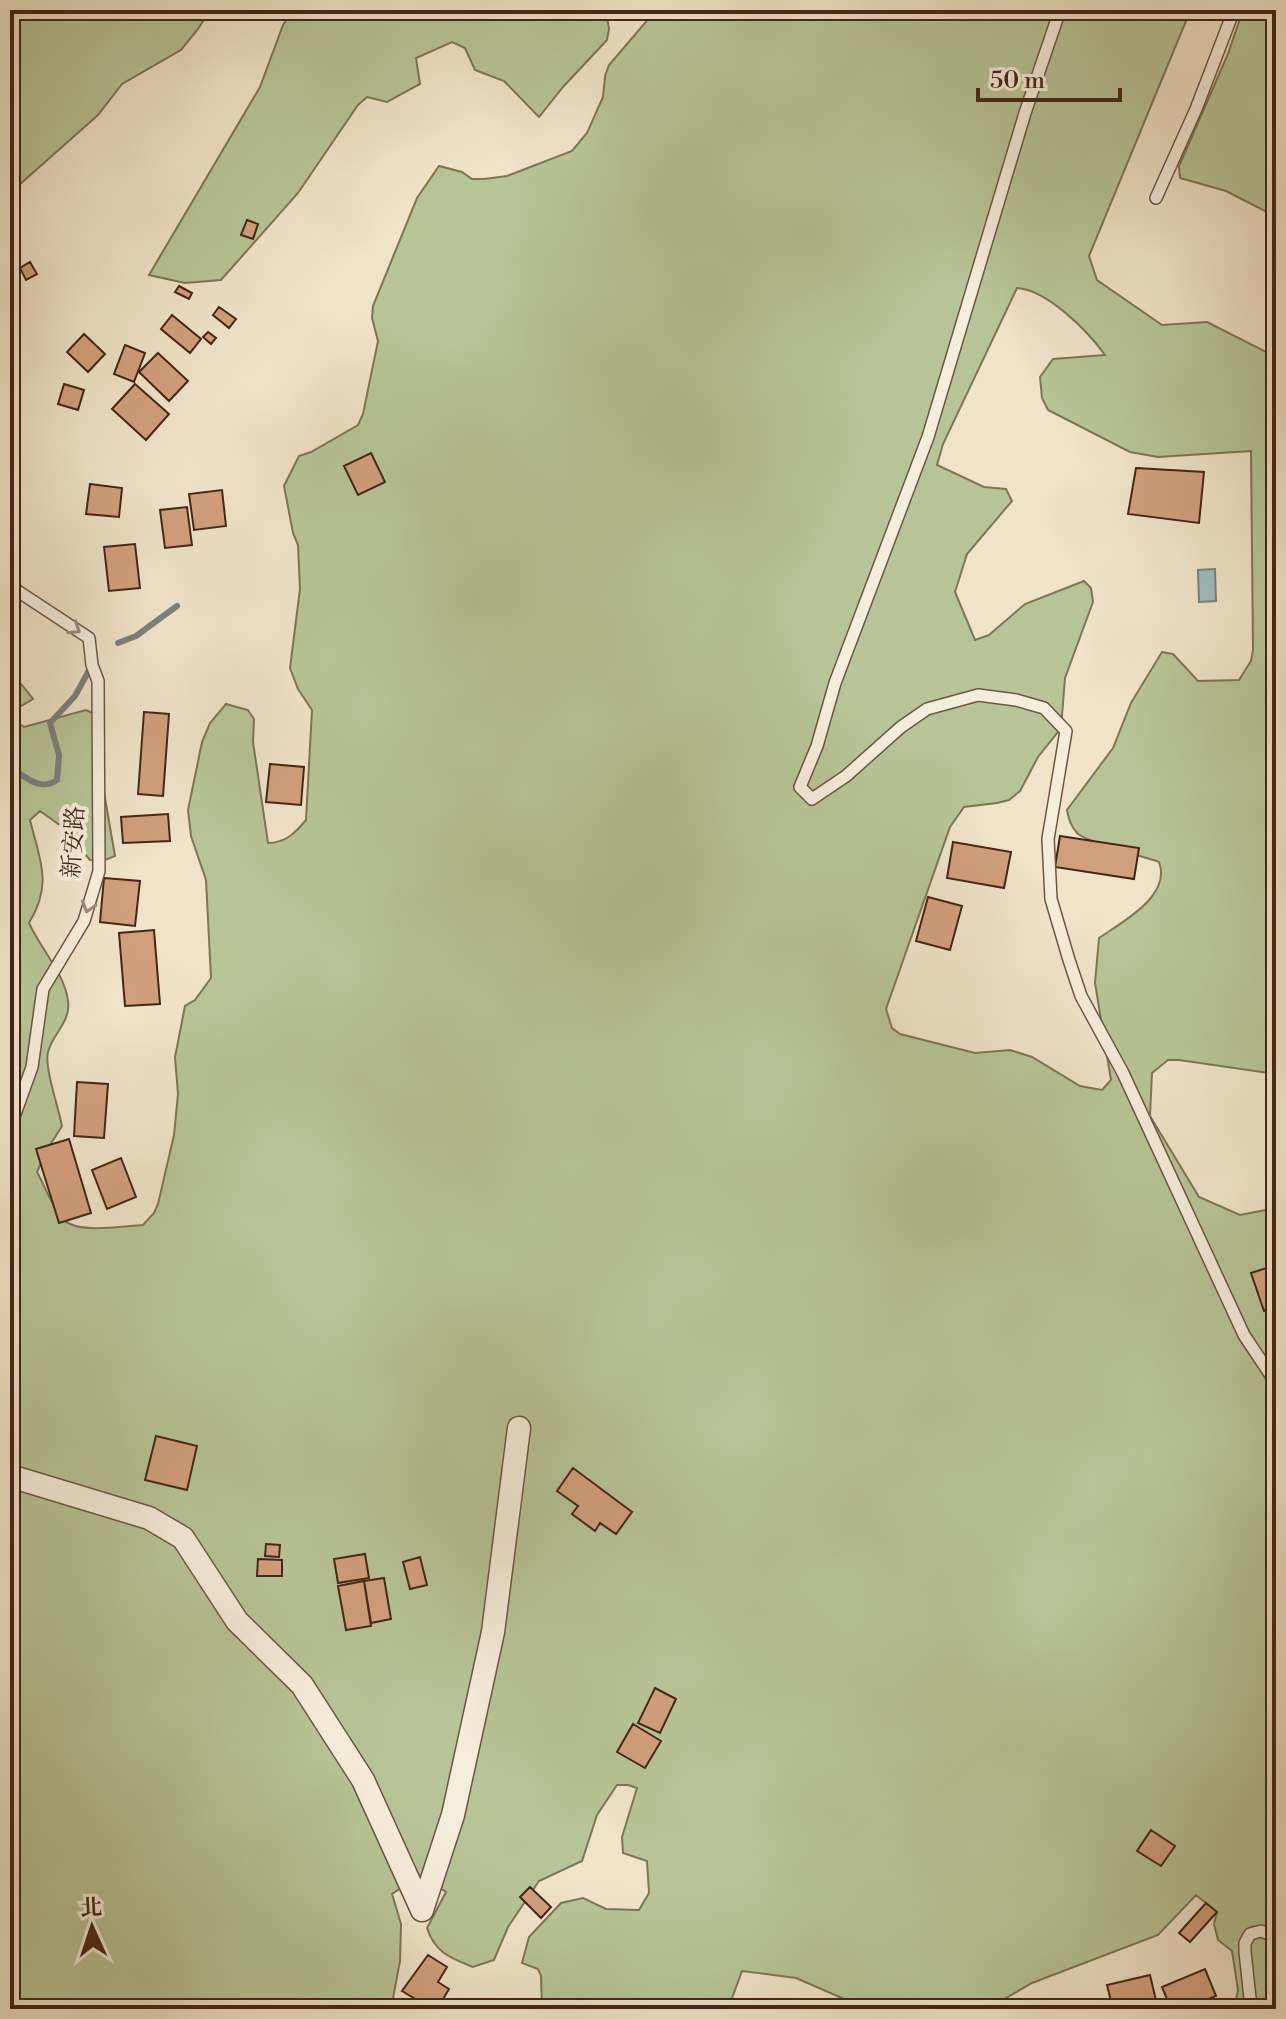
<svg xmlns="http://www.w3.org/2000/svg" width="1286" height="2019" font-family="'Libre Bodoni','Noto Serif TC',serif">
  <rect width="100%" height="100%" fill="#efe3c8"/>
  <filter id="stains"><feTurbulence type="fractalNoise" baseFrequency=".0025" numOctaves="4"/><feColorMatrix values="0 0 0 0 .2 0 0 0 0 .09 0 0 0 0 .02 0 0 0 .5 -.17"/></filter>
  <radialGradient id="worn" r=".72"><stop offset=".6" stop-color="#630" stop-opacity="0"/><stop offset="1" stop-color="#630" stop-opacity=".3"/></radialGradient>
  <path fill="#b7c497" stroke="#7e7458" stroke-width="2" fill-rule="evenodd" d="M10 10H210L198 29 181 50 122 84 98 115 10 193Z
    M293 10H602L607 17 609 29 607 40 563 87 539 117 504 81 475 70 465 48 452 42 416 58 420 84 387 102 367 97 358 105 298 193 221 280 185 283 149 275 260 87 283 25Z
    M656 10H1187L1186 21 1089 256 1097 280 1162 325 1207 322 1276 357V1074L1179 1060H1168L1152 1073 1150 1116 1199 1197 1240 1215 1276 1208V2009H1234L1238 1990 1232 1951 1218 1940 1214 1924 1217 1912 1196 1895 1158 1935 1032 1983 987 2009H867L796 1978 742 1971 728 2009H542L541 1976 538 1969 522 1963 529 1937 561 1903 583 1898 606 1909 639 1910 649 1893 647 1861 623 1853 622 1837 637 1788 628 1785H617L597 1815 582 1861 539 1881 508 1927 494 1960 473 1967C451 1958 435 1953 427 1928L446 1892 434 1884 401 1888 392 1894 401 1924 400 1961 391 2009H10V670L33 699 11 712 15 721 24 727 86 710 95 714V740L115 856 103 861 90 860 61 826 40 811 30 820C40 861 53 884 29 923 40 948 65 974 68 1001 71 1022 53 1033 48 1052 44 1067 59 1109 62 1126L47 1150 37 1172C45 1186 51 1205 62 1218 76 1235 122 1226 143 1225L154 1213 158 1204 174 1135 178 1094 175 1057 185 1006 195 1000 211 978 206 880 191 836 188 810 202 742 210 723 226 704 248 710 254 719 253 742 268 843C286 843 296 832 306 820L312 710 298 689 290 668 300 589 298 545 293 533 284 486 299 456 311 452 358 425 363 414 378 341 372 318 373 306 417 198 439 166 462 172 472 179H484L507 176 572 151 587 133 603 97 605 76 609 65ZM1017 288C1047 290 1087 330 1105 355L1053 359 1040 377 1042 398 1048 410 1130 452 1158 457 1251 451 1253 650 1251 661 1239 680 1198 681 1173 654 1162 652 1131 703 1113 748 1067 810C1069 820 1071 827 1078 834 1090 843 1142 856 1159 862 1172 896 1122 922 1099 938L1095 983 1111 1080 1102 1090 1080 1086 1032 1057 1010 1050 975 1053 900 1034 892 1028 886 1009 950 827 964 807 997 803 1009 800 1020 791 1038 757 1061 728 1065 678 1093 602 1091 588 1084 581 1025 604 989 635 975 640 955 592 967 554 1012 501 1006 489 984 487 937 465 943 444Z
    M1243 10H1276V230L1267 212 1226 191 1180 178 1179 166 1228 54Z"/>
  <path fill="#9dbcbf" stroke="#79807d" stroke-width="2" d="M1215 569 1216 601 1199 602 1198 570Z"/>
  <g fill="none" stroke-linecap="round" stroke-linejoin="round">
    <path stroke="#79807d" stroke-width="6" d="M118 643 136 636 177 606
      M10 767C26 777 39 792 57 780L59 755 50 723 75 696 92 665"/>
  </g>
  <path fill="#d29f7c" stroke="#442519" stroke-width="2" d="M247 220 258 224 253 239 241 235Z
    M30 262 37 274 26 280 20 268Z
    M179 286 192 293 189 299 175 292Z
    M219 307 236 319 229 328 213 315Z
    M172 315 201 339 190 353 161 329Z
    M208 332 216 338 211 344 203 337Z
    M84 334 105 354 88 372 67 352Z
    M125 345 145 353 134 382 114 374Z
    M158 353 188 381 169 401 139 372Z
    M64 384 84 390 78 410 58 404Z
    M135 384 169 414 146 440 112 409Z
    M371 453 385 482 358 495 344 466Z
    M1136 468 1204 472 1199 523 1128 514Z
    M90 484 122 488 119 517 86 514Z
    M222 490 226 526 194 530 189 494Z
    M187 507 192 545 165 548 160 510Z
    M135 544 140 588 109 591 104 547Z
    M144 712 169 714 163 796 138 794Z
    M270 764 304 767 301 805 266 802Z
    M168 814 170 841 123 843 121 817Z
    M1060 836 1139 848 1134 879 1055 867Z
    M953 842 1011 852 1004 888 947 878Z
    M104 878 140 881 135 926 100 922Z
    M928 897 962 906 950 950 916 941Z
    M154 930 160 1004 125 1006 119 933Z
    M77 1082 108 1084 104 1138 74 1136Z
    M69 1139 91 1213 59 1223 36 1149Z
    M121 1158 136 1197 107 1209 92 1170Z
    M1276 1265V1307L1264 1311 1251 1273Z
    M156 1436 197 1446 187 1490 145 1480Z
    M573 1468 632 1512 616 1534 600 1523 595 1531 572 1514 578 1506 557 1491Z
    M266 1544 280 1545 279 1557 265 1556Z
    M365 1554 369 1578 338 1583 334 1559Z
    M420 1557 427 1585 410 1589 403 1562Z
    M258 1559 282 1560V1576H257Z
    M384 1578 391 1619 371 1623 364 1581Z
    M364 1581 371 1626 346 1630 338 1586Z
    M655 1688 676 1699 660 1733 638 1723Z
    M633 1724 661 1741 645 1768 617 1752Z
    M1151 1830 1175 1846 1161 1866 1137 1851Z
    M530 1887 551 1907 541 1918 520 1897Z
    M1206 1903 1217 1912 1190 1942 1179 1933Z
    M428 1955 447 1967 438 1982 449 1989 437 2009H432L402 1991Z
    M1205 1969 1216 1996 1184 2009H1171L1162 1987Z
    M1150 1975 1158 2009H1113L1107 1985Z"/>
  <g fill="none" stroke-linecap="round" stroke-linejoin="round">
    <g stroke="#6f5445" stroke-width="14">
      <path id="lane" d="M1060 10 1025 113 928 437 835 683 817 746 800 787 812 799 846 776 901 727 927 709 978 695 1016 700 1044 708 1066 731 1048 839 1051 899 1069 960 1081 996 1123 1073 1244 1335 1276 1383
        M1156 198 1196 109 1234 10
        M10 586 89 638 92 665 98 681 99 871 84 921 43 989 32 1067 10 1128
        M1250 1998 1245 1952V1943L1250 1934 1261 1931 1276 1937"/>
    </g>
    <g stroke="#6f5445" stroke-width="25">
      <path id="street" d="M10 1476 149 1518 183 1538 237 1621 302 1685 363 1780 422 1910
        M422 1910 453 1815 493 1632 519 1428"/>
    </g>
    <use href="#lane" stroke="#f5eddb" stroke-width="11"/>
    <use href="#street" stroke="#f5eddb" stroke-width="22"/>
  </g>
  <defs><path id="oneway-chevron" d="M-2-3.5L2.5 0L-2 3.5" fill="none" stroke-width="1.6" stroke-linecap="round" stroke-linejoin="round" transform="scale(2)"/></defs>
  <g stroke="#9c897a">
    <use href="#oneway-chevron" transform="translate(75 629) rotate(33)"/>
    <use href="#oneway-chevron" transform="translate(88 907) rotate(107)"/>
  </g>
  <g text-anchor="middle" dominant-baseline="central" stroke-width="8" stroke-linejoin="round" paint-order="stroke">
    <g font-size="24" fill="#442519" stroke="#f5eddb">
      <text transform="translate(74 842) rotate(-86)">新安路</text>
    </g>
  </g>
  <rect width="1286" height="2019" fill="none" stroke="#efe3c8" stroke-width="40"/>
  <rect x="12" y="12" width="1262" height="1995" fill="none" stroke="#442519" stroke-width="4"/>
  <rect x="20" y="20" width="1246" height="1979" fill="none" stroke="#442519" stroke-width="2"/>
  <g transform="translate(92 1927) rotate(357)" stroke="#f5eddb" stroke-width="6" paint-order="stroke">
  <path d="M0-6L14 30L0 20L-14 30Z" fill="#442519"/>
  <text y="-12" font-size="22" font-weight="bold" text-anchor="middle" fill="#442519">北</text>
  </g>
  <path d="M978 88v12h142v-12" fill="none" stroke="#442519" stroke-width="4"/>
  <text x="990" y="88" font-size="24" fill="#442519" stroke="#f5eddb" stroke-width="6" paint-order="stroke">50 m</text>
  <rect width="100%" height="100%" filter="url(#stains)"/>
  <rect width="100%" height="100%" fill="url(#worn)"/>
</svg>
